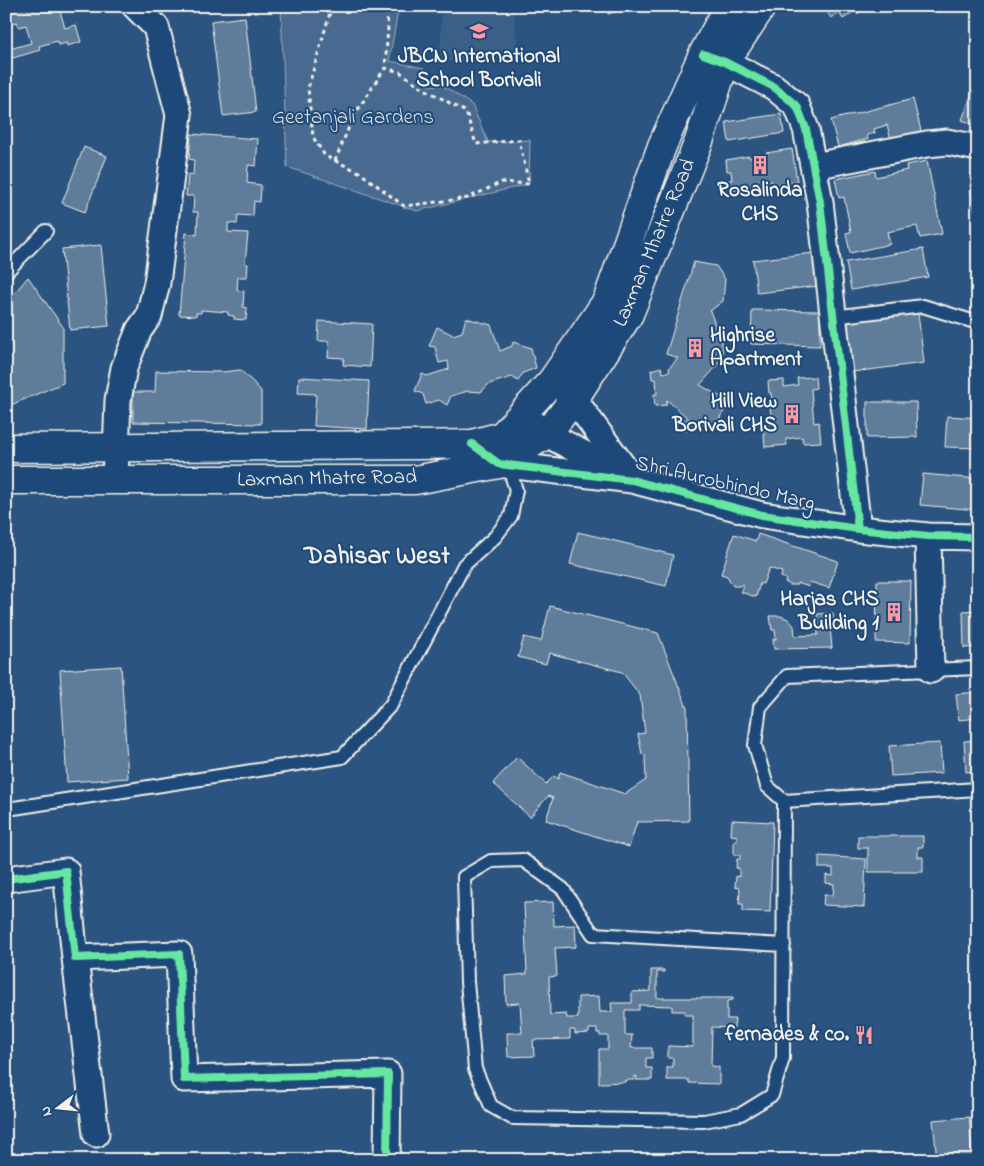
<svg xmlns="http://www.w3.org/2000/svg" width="984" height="1166" font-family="'Indie Flower',sans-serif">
  <rect width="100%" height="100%" fill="#2c5481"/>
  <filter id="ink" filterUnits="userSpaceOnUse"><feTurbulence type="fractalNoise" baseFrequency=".02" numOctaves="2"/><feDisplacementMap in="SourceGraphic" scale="10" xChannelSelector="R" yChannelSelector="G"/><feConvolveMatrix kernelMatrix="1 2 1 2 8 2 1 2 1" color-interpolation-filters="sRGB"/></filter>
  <g filter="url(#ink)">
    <path fill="#3b6088" d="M441 6H513L519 57 441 62Z"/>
    <path fill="#496b90" stroke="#9eaebc" d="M281 6H399L389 61 424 68 428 86 442 85 472 105 488 142 530 140 529 184 417 211 287 167Z"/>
    <path fill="#5e7b9a" stroke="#f4f1e8" d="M16 6 17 8 27 6 29 11 45 6H67L68 9 60 11 65 28 76 25 81 42 67 46V43L58 45 57 41 39 46 40 50 6 60V50L31 43 26 25 19 27 17 22 6 25V9Z
      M607 6H625L621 10 608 14Z
      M823 6H869L857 14 855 11 843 19 839 12 831 18Z
      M245 17 256 112 223 116 211 21Z
      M978 77V126L962 120Z
      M913 99 921 131 891 139 887 125 874 129 875 133 867 135 868 139 838 147 831 120Z
      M781 114 784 133 729 142 726 122Z
      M191 134 258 139 256 166 248 165 247 183 261 185 260 202 254 201 253 216 238 215 237 224 228 223V232L248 233 245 264H248L247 277H238L237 290 244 291 243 307 247 308 246 320 234 319V316L228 315V312L201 310V313H196V316L179 315 186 233 197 235 198 212H193L194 196H186L188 174 193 175 194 160 189 159Z
      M84 147 107 156 85 212 62 203Z
      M792 149 797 181 773 185 772 181 753 184 754 188 731 191 729 180H732L731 171H727L726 160 749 156 750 158 766 156V153Z
      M927 161 942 234 920 238 917 226 887 232 890 244 850 253 846 233 851 232 844 197 839 198 835 179 875 171 876 177 907 170 906 165Z
      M6 174 11 191 6 192Z
      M978 184V232L970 185Z
      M101 245 109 326 70 330 62 249Z
      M923 249 928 277 851 290 846 262Z
      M814 253 818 286 757 293 753 260Z
      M694 262 716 266 725 279 723 301 710 311 722 342 723 359 700 385 730 402 720 417 722 427 710 428 709 424 697 426V429L684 431 683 420 689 419 667 400 666 405 655 406 654 394H657L656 379H652L651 370 661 367 663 373 670 371 669 368 678 358 666 354Z
      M28 277 63 327V383L6 407V303Z
      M917 305 924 363 852 372 845 314Z
      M752 310 820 311V346L751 344Z
      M466 318 491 325 500 351 512 346 513 342 531 348 536 368 523 373 518 381 512 377 489 384 481 392 468 391 451 396 447 405 439 400 426 404 423 394 415 391 422 374 427 376 449 369 448 361 439 363 435 347 429 346 437 327 453 335 462 332Z
      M319 321 372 324 370 367 343 365 344 358 328 357 329 341H318Z
      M240 370 252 381 261 391V424L133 422V392H155L156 371 223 372Z
      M299 377 369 381 367 429 314 426 316 394 298 393Z
      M815 377 816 388 811 389 814 423 819 422 821 442 803 443 802 437 786 439 787 445 765 447 763 424 772 423 770 407 775 406 774 400H772L771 393H769L768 381 784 380V387L798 385 797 378Z
      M867 402H916L917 437 867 438Z
      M947 416 978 418V448L945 447Z
      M923 474 978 479V510L920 505Z
      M578 532 673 555 666 586 570 564Z
      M734 534 756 541 758 534 838 561 829 588 810 582 809 587 797 583V585H790L785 582 786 579 781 577 782 572 769 568 763 584 760 583 756 597 741 592 743 584 739 586H733L727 576 721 574Z
      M877 581H911L910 643 876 642Z
      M550 606 658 633 687 708 689 821 637 822 629 847 546 820 553 798 548 796 530 817 493 783 517 757 546 784 554 776 558 779 560 772 625 794 646 780 645 755 642 754 638 734 645 733 640 695 622 672 549 653 546 664 518 657 524 637 541 641Z
      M978 610V647L964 648 963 611Z
      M833 613 834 627H830L832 648 774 649 773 639H776L775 630H772L770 616H781L788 619 794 626 795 636 818 635 817 614Z
      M121 666 128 778 67 782 60 670Z
      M978 692V718L959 720 956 694Z
      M978 740V771L966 772 964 741Z
      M940 743 942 773 891 776 889 746Z
      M732 820 773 822 770 912 743 911V904H739L740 888 735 887 736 876 739 877V868H736L737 859H740V855H734V841H737V836L731 835Z
      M858 836H923V847H918V857H923V872H868V848H858Z
      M819 856 866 859 864 907 823 905 824 895H833L834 884 826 883V875L833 876V868H819Z
      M553 902 554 926 575 925 576 947 555 948 557 976 549 977 550 1015 566 1014 567 1018H578V997L599 996 600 1012H612L611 1003H632V992L651 991V970H664V972H657V998H733V1000L727 1001V1019H735L734 1028 712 1027 711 1066 719 1067V1084L689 1083V1080H667V1067H673V1058H668V1046L693 1047V1015H685V1011H672V1006L639 1005V1010H625V1035H632L631 1048H652V1058H646V1068H652V1080H636L637 1076 634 1077V1080H625V1082L599 1083V1049H608V1036H600V1033H597V1029H589V1033L575 1034V1030H570V1039L533 1040 534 1056 508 1057 507 1033H522L520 1003 506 1004 505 976 527 974 524 903Z
      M969 1117 973 1160H937L933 1120Z
      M516 1154 539 1156 538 1160H515Z
      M591 1155 614 1157V1160H591Z"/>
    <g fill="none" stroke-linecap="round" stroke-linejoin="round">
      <g stroke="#f4f1e8" stroke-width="16">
        <path id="lane" d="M6 272 46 231
          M833 317 923 306 978 323
          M978 668 787 676 760 707 755 745 767 786 784 801 978 789
          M14 808 342 757 391 705 464 565 495 537 511 516 516 490 508 465
          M784 945 593 934 563 889 523 860 491 861 464 877 467 982 475 1069 491 1106 512 1118 704 1121 741 1114 772 1095 783 1058 784 801"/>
      </g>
      <g stroke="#f4f1e8" stroke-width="29">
        <path id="street" d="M707 55 725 62 774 87 797 106 806 129 820 202 858 529
          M814 166 927 144 947 142 978 148
          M559 386 574 399 630 476
          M523 414 547 434 619 473
          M489 457 499 464 632 480 762 515 858 529 928 536 978 537
          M115 480 118 400 124 368 139 330 149 316 157 283 179 115 156 27 135 6
          M928 536 931 670
          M6 879 66 871 75 958 179 954 184 1079 388 1074 387 1160
          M75 958 96 1134"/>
      </g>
      <g stroke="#f4f1e8" stroke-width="31">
        <path id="secondary" d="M6 448 417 445 472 444 502 436 552 381 607 301 662 146 703 54 729 6
          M6 480H415L499 464 547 434 574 399 629 314 699 141 725 62 762 6"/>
      </g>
      <path stroke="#f4f1e8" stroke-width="3" stroke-dasharray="4 4" stroke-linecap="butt" d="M332 6 308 88 313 137 325 156 359 172 404 206 468 198 502 182 529 184 519 140 476 144 466 112 421 87 400 72 385 68 388 27 386 6
        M335 161 353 117 385 68"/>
      <use href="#lane" stroke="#1f4a7a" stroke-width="12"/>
      <use href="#street" stroke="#1f4a7a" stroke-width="25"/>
      <use href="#secondary" stroke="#1f4a7a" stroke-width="28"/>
      <g stroke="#1f4a7a" stroke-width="11">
        <path id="cycleway" d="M703 54 725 62 774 87 797 106 806 129 820 202 858 529
          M472 444 499 464 632 480 762 515 858 529 928 536 978 537
          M6 879 66 871 75 958 179 954 184 1079 388 1074 387 1160"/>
      </g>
      <use href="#cycleway" stroke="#66e7a1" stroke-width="8"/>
    </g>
  </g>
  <defs>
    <g id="school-bare" transform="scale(1.5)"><path d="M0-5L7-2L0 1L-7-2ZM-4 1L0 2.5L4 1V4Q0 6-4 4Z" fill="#ff9aa2" stroke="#1f4a7a" stroke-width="2.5" paint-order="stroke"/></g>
    <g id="building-bare" transform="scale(1.5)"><path d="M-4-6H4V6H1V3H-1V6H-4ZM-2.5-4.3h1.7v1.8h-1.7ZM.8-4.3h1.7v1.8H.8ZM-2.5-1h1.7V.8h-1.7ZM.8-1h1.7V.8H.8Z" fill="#ff9aa2" stroke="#1f4a7a" stroke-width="2.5" paint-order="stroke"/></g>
    <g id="restaurant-bare" transform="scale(1.5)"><path d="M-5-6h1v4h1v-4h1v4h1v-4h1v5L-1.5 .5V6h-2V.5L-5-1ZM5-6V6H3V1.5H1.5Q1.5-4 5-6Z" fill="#ff9aa2" stroke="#1f4a7a" stroke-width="2.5" paint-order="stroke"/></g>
  </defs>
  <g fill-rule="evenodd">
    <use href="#school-bare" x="479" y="31"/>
    <use href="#building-bare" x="760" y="165"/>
    <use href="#building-bare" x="695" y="348"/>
    <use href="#building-bare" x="792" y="414"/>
    <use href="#building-bare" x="894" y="612"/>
    <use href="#restaurant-bare" x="864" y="1035"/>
  </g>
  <g text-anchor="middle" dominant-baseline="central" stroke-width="4" stroke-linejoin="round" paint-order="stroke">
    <g font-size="21" font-weight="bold" fill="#f4f1e8" stroke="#1f4a7a" text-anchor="end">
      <text x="479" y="57" text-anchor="middle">JBCN International<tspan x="479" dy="24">School Borivali</tspan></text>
      <text x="760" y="191" text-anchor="middle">Rosalinda<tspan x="760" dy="24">CHS</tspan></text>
      <text x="710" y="336" text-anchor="start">Highrise<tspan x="710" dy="24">Apartment</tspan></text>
      <text x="777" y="402">Hill View<tspan x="777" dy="24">Borivali CHS</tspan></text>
      <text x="879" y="600">Harjas CHS<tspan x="879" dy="24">Building 1</tspan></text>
      <text x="849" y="1035">fernades &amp; co.</text>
    </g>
    <g font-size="21" fill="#dadddb" stroke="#1f4a7a">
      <text x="353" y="118">Geetanjali Gardens</text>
    </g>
    <g font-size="21" fill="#f4f1e8" stroke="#1f4a7a">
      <text transform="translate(655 243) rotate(-67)">Laxman Mhatre Road</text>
      <text transform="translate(327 479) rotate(-1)">Laxman Mhatre Road</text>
      <text transform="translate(725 484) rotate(13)">Shri Aurobhindo Marg</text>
    </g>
    <g font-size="26" font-weight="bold" fill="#f4f1e8" stroke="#1f4a7a">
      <text x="377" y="557">Dahisar West</text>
    </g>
  </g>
  <rect width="984" height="1166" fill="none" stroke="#1f4a7a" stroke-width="25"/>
  <rect x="12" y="12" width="959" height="1141" fill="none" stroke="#f4f1e8" stroke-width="2" filter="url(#ink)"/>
  <g transform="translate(58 1108) rotate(254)" stroke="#1f4a7a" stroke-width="4" paint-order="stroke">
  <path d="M0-4L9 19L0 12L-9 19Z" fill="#f4f1e8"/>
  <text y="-8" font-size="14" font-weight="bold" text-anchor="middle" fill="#f4f1e8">N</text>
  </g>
</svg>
